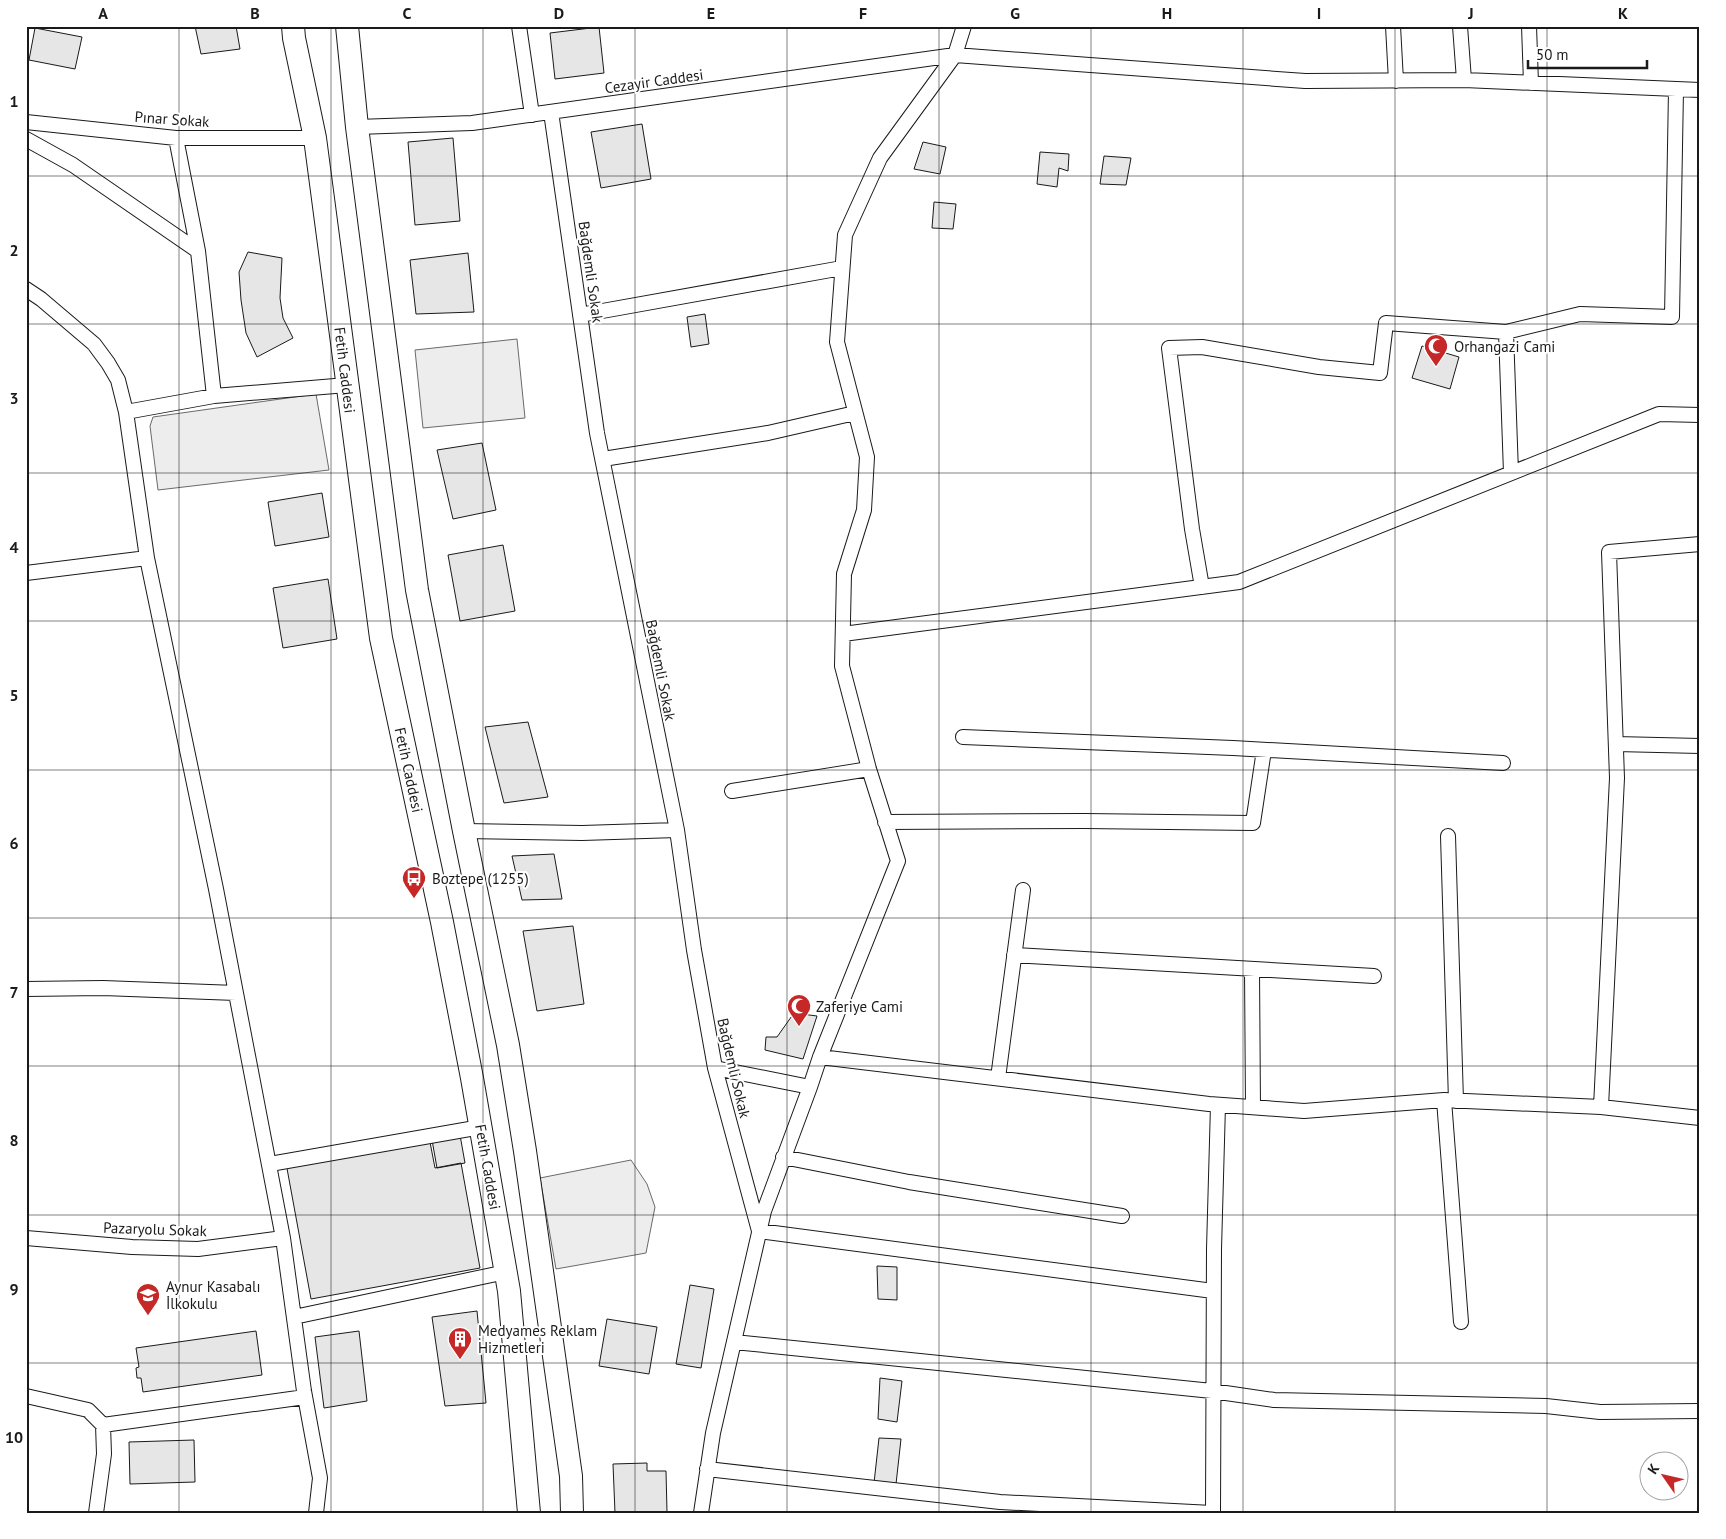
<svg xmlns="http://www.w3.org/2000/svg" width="1726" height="1539" font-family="'PT Sans',sans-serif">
  <rect width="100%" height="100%" fill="#fff"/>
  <path fill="#ededed" stroke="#6a6a6a" d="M517 339 525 418 423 428 415 350Z
    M316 394 329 470 158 490 150 426 153 417Z
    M631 1160 647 1184 655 1207 646 1253 556 1269 540 1178Z"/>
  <path fill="#e6e6e6" stroke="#1a1a1a" d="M195 26H236L240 49 201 54Z
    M599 27 604 73 555 79 550 33Z
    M35 28 82 37 75 69 29 60Z
    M642 124 651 179 601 188 591 132Z
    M453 138 460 221 415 225 408 142Z
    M923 142 946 147 940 174 914 169Z
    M1040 152 1069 154 1068 171 1059 168 1057 187 1037 184Z
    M1104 156 1131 158 1126 185 1100 184Z
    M934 202 956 204 953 229 932 228Z
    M248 252 282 258 280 298 283 318 293 338 257 357 246 333 241 300 239 272Z
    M468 253 474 312 416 314 410 260Z
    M705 314 709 344 691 347 687 317Z
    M1422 346 1459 357 1450 389 1412 378Z
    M482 443 496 510 453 519 437 450Z
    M322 493 329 537 275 546 268 502Z
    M503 545 515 611 460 621 448 555Z
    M328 579 337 639 283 648 273 588Z
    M528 722 548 797 504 803 485 727Z
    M554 854 562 899 522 900 512 856Z
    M573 926 584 1004 537 1011 523 931Z
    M794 1013 817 1016 803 1059 765 1050 766 1037H777Z
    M460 1135 465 1163 437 1168 432 1140Z
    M429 1137 435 1168 461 1163 480 1268 311 1299 286 1163Z
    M877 1266 897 1267V1300L878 1299Z
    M690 1285 714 1289 701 1368 676 1364Z
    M477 1311 486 1403 445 1406 432 1317Z
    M607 1319 657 1327 649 1374 599 1366Z
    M256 1331 262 1375 143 1392 141 1378H137L136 1368 139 1367 136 1348Z
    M359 1331 367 1401 324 1408 315 1337Z
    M880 1378 902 1381 897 1422 878 1419Z
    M879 1438 901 1439 896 1484 874 1483Z
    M194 1440 195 1482 130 1484 129 1442Z
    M647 1463V1471H666L667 1512 615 1513 613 1464Z"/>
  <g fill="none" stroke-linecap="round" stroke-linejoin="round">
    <g stroke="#1a1a1a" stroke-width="16">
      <path id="street" d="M519 26 532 115
        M1393 26 1396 81
        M1460 26 1464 80
        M1529 26 1531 83
        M551 112 597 433 677 830 694 950 715 1068 759 1231 1213 1291
        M26 122 176 138H315
        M357 127 472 123 955 55 1305 81 1464 80 1700 90
        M176 138 198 251 214 396
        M26 139 73 165 198 251
        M26 289 41 299 94 344 108 363 118 380 126 412 147 558 216 889 283 1238 304 1391 320 1478 316 1513
        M580 315 842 268
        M126 412 214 396 347 385
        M603 459 768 433 855 413
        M1511 473 1506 332 1580 314 1672 317 1676 90
        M26 573 147 558
        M1202 587 1192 529 1169 348 1202 347 1319 367 1380 373 1386 323 1506 332
        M843 634 1239 582 1659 414 1700 415
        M963 737 1233 748 1503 763
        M1616 744 1700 746
        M732 791 869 769
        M885 822 1084 821 1253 823 1264 750
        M464 831 582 833 677 830
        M1448 836 1456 1101
        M1014 955 1374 976
        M1252 970 1253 1107
        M26 989 103 988 236 993
        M820 1057 1209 1104 1304 1111 1444 1100 1601 1107 1700 1118
        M715 1068 810 1087
        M998 1078 1023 890
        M1444 1100 1461 1322
        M1601 1107 1617 778 1609 552 1700 544
        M783 1157 909 1182 1122 1216
        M270 1164 481 1127
        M26 1238 132 1247 198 1249 283 1238
        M294 1317 506 1272
        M734 1342 1212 1391 1274 1400 1546 1406 1600 1412 1700 1411
        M26 1396 88 1410 103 1425 104 1454 96 1513
        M103 1425 305 1397
        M707 1469 1000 1502 1212 1513
        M701 1513 713 1433 764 1211 810 1087 820 1057 898 861 869 769 842 666 844 574 864 510 867 457 837 342 845 235 880 158 955 55 964 26
        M1213 1513 1214 1249 1218 1105"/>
    </g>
    <g stroke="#1a1a1a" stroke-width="24">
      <path id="primary" d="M293 26 294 38 315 138 381 638 442 922 472 1078 509 1291 529 1513
        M347 26 357 127 417 590 464 831 508 1045 525 1151 571 1476 572 1513"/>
    </g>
    <use href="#street" stroke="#fff" stroke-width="14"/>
    <use href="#primary" stroke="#fff" stroke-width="22"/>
  </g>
  <path fill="none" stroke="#1a1a1a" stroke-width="1" stroke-opacity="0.55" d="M179 26V1513M331 26V1513M483 26V1513M635 26V1513M787 26V1513M939 26V1513M1091 26V1513M1243 26V1513M1395 26V1513M1547 26V1513M26 176H1700M26 324H1700M26 473H1700M26 621H1700M26 770H1700M26 918H1700M26 1066H1700M26 1215H1700M26 1363H1700"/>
  <defs>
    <g id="mosque-pin" transform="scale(1.25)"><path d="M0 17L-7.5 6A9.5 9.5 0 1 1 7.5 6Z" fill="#c62828" stroke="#fff"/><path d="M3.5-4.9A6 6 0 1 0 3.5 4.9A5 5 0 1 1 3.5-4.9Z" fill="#fff"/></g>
    <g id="bus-pin" transform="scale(1.25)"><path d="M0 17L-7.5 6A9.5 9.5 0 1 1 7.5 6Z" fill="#c62828" stroke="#fff"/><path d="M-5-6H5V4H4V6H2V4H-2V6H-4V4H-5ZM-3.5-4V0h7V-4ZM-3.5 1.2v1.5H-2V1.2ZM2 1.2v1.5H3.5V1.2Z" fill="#fff"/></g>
    <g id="school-pin" transform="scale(1.25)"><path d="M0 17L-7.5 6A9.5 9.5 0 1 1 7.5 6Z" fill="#c62828" stroke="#fff"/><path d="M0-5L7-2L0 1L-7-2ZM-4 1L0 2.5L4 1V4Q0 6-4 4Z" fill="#fff"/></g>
    <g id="building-pin" transform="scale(1.25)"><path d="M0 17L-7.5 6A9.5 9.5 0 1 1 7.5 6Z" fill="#c62828" stroke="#fff"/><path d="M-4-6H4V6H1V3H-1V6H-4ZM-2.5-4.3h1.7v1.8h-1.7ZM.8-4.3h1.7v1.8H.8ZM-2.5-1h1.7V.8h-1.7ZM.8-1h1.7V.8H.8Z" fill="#fff"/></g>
  </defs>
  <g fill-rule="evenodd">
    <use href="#mosque-pin" x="1436" y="346"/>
    <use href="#bus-pin" x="414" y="878"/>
    <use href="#mosque-pin" x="799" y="1006"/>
    <use href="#school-pin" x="148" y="1295"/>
    <use href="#building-pin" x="460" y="1339"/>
  </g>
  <g text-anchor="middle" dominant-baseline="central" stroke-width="4" stroke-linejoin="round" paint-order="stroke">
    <g font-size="15" fill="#1a1a1a" stroke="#fff">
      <text transform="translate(654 81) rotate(-8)">Cezayir Caddesi</text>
      <text transform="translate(172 119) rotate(4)">Pınar Sokak</text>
      <text transform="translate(591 272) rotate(82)">Bağdemli Sokak</text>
      <text transform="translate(345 370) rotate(83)">Fetih Caddesi</text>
      <text transform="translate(661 670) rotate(79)">Bağdemli Sokak</text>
      <text transform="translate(409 770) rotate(78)">Fetih Caddesi</text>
      <text transform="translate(734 1068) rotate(77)">Bağdemli Sokak</text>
      <text transform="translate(488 1167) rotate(80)">Fetih Caddesi</text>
      <text transform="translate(155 1229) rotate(2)">Pazaryolu Sokak</text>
    </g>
    <g font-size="15" fill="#1a1a1a" stroke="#fff" text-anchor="start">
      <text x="1454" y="346">Orhangazi Cami</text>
      <text x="432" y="878">Boztepe (1255)</text>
      <text x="816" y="1006">Zaferiye Cami</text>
      <text x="166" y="1286">Aynur Kasabalı<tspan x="166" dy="17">İlkokulu</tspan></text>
      <text x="478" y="1330">Medyames Reklam<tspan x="478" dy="17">Hizmetleri</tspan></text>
    </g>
  </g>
  <rect width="1726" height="1539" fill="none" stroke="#ffffff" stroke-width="55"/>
  <g transform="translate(1664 1476) rotate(304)"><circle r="24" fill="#ffffff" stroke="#a3a3a3"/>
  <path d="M0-4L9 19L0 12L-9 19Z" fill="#c62828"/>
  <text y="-8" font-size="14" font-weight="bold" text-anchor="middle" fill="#1a1a1a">K</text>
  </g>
  <path d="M1528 60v8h119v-8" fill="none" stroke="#1a1a1a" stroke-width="2.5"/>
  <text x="1536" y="60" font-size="15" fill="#1a1a1a" stroke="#ffffff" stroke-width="4" paint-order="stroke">50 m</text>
  <rect x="28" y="28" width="1670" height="1484" fill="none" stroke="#1a1a1a" stroke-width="2"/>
  <g font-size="16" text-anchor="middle" font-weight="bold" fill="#1a1a1a">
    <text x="103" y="19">A</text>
    <text x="255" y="19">B</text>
    <text x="407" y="19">C</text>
    <text x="559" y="19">D</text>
    <text x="711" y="19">E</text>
    <text x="863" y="19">F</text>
    <text x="1015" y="19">G</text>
    <text x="1167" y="19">H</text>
    <text x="1319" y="19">I</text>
    <text x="1471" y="19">J</text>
    <text x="1623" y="19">K</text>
    <text x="14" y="107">1</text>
    <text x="14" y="256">2</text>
    <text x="14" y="404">3</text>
    <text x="14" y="553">4</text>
    <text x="14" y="701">5</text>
    <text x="14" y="849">6</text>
    <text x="14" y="998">7</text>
    <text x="14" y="1146">8</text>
    <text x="14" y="1295">9</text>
    <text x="14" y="1443">10</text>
  </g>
</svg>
